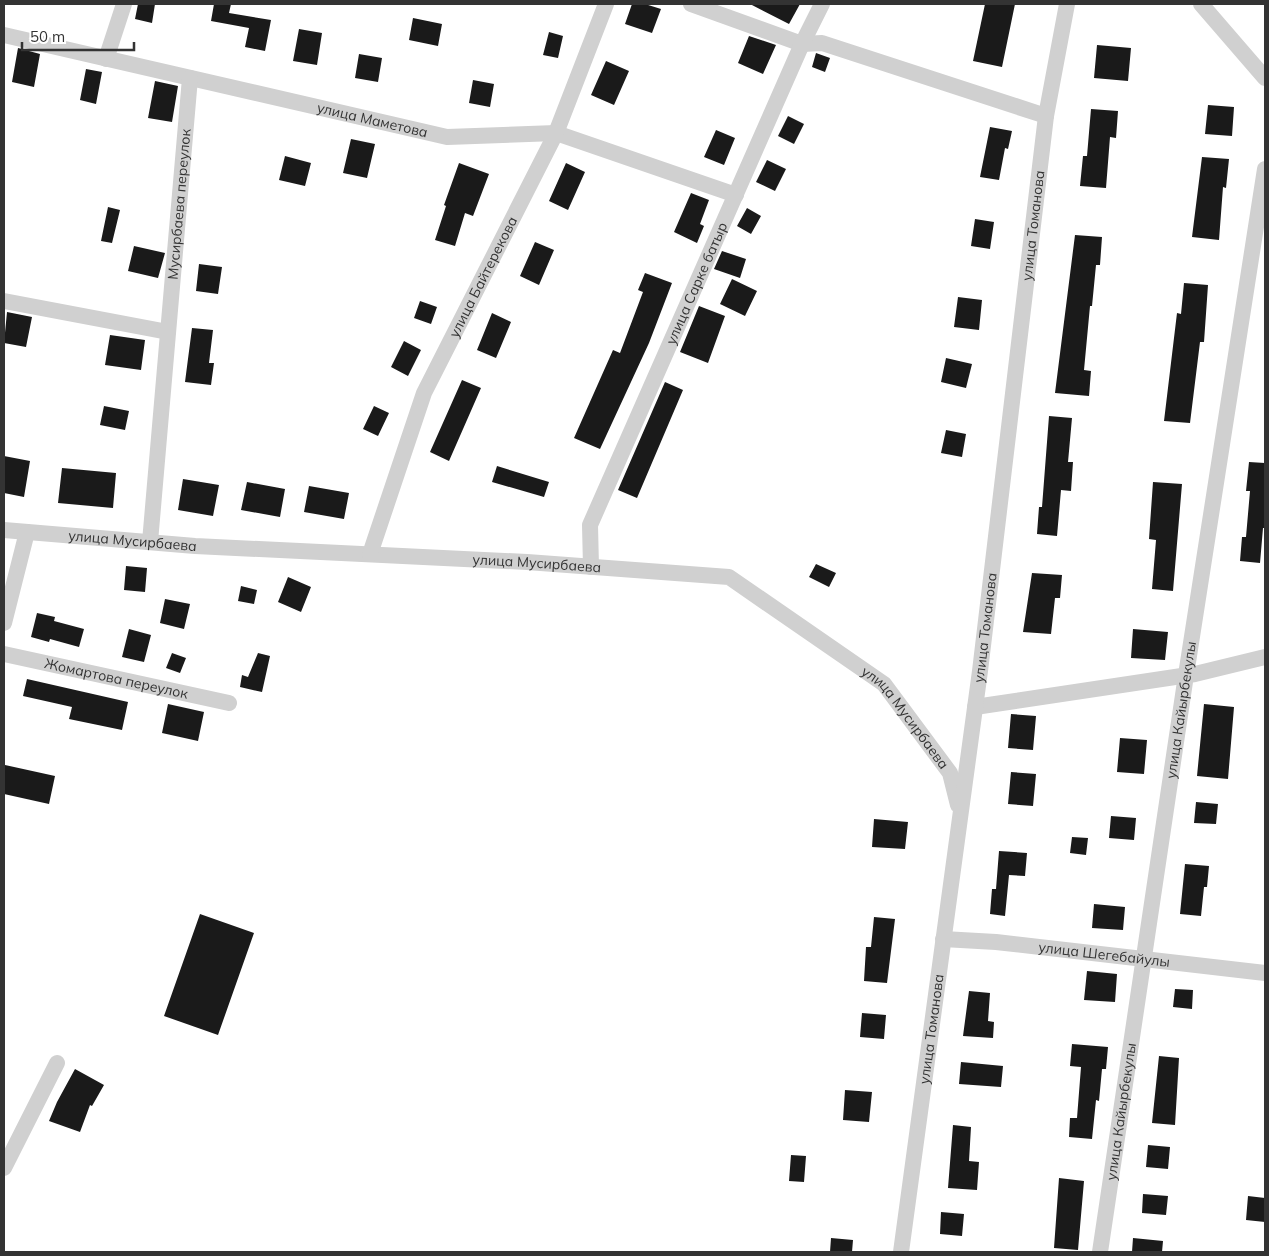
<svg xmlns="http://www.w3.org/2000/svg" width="1269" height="1256" font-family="Mulish,sans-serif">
  <rect width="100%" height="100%" fill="#fff"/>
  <path fill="#1a1a1a" d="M138 4H155L152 23 135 19Z
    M214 4H231L229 13 271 20 265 51 245 47 249 28 211 21Z
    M632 4H645L661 9 652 33 625 24Z
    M750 4H800L789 24Z
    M985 4H1015L1002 67 973 61Z
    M413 18 442 24 438 46 409 40Z
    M299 29 322 33 317 65 293 61Z
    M549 32 563 36 558 58 543 55Z
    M749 36 776 45 763 74 738 63Z
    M1097 45 1131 48 1128 81 1094 78Z
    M18 48 40 54 34 87 12 82Z
    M816 53 830 58 825 72 812 67Z
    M359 54 382 58 378 82 355 78Z
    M606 61 629 71 614 105 591 95Z
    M86 69 102 72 96 104 80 100Z
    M473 80 494 84 490 107 469 103Z
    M155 81 178 86 172 122 148 118Z
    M1208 105 1234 107 1232 136 1205 134Z
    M1091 109 1118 111 1116 138 1110 137 1106 188 1080 186 1083 156H1087Z
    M788 116 804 124 794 144 778 136Z
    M990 127 1012 131 1008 149 1005 148 999 180 980 177Z
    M716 130 735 138 724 165 704 157Z
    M351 139 375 144 367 178 343 173Z
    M285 156 311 163 305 186 279 180Z
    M1202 157 1229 159 1226 188 1223 187 1219 240 1192 237Z
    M767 160 786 169 775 191 756 182Z
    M459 163 489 174 473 216 465 213 455 246 435 240 446 206 444 205Z
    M566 163 585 172 568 210 549 201Z
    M691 193 709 200 700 224 704 226 697 243 674 232Z
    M108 207 120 210 112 243 101 241Z
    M747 208 761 216 751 234 737 226Z
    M975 219 994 222 990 249 971 246Z
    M1075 235 1102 237 1100 265H1096L1092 306H1090L1084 370 1091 371 1089 396 1055 393Z
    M535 242 554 250 539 285 520 276Z
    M134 246 165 253 158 278 128 271Z
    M722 251 746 259 740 278 714 269Z
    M199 264 222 267 218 294 196 291Z
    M645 273 672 283 649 343 600 449 574 438 613 350 620 353 643 292 638 290Z
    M732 279 757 291 745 316 720 304Z
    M1184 283 1208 285 1204 342H1200L1190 423 1164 421 1177 313 1181 314Z
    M958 297 982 300 979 330 954 327Z
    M420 301 437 307 431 324 414 318Z
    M699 306 725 316 708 363 680 352Z
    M7 312 32 317 26 347 4 343Z
    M492 313 511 322 496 358 477 350Z
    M192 328 213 330 209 363H214L211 385 185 382Z
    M110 335 145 340 141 370 105 365Z
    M404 341 421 350 408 376 391 367Z
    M946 358 972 364 966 388 941 382Z
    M462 380 481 388 449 461 430 452Z
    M665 382 683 390 637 498 618 490Z
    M104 406 129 411 125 430 100 425Z
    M374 406 389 413 378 436 363 429Z
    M1049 416 1072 418 1068 462H1073L1071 491 1061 490 1057 536 1037 534 1039 507H1042Z
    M946 430 966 434 962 457 941 453Z
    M4 456 30 461 24 497 4 493Z
    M1249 462 1265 463V528H1263L1260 563 1240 561 1242 537H1246L1250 491H1246Z
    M497 466 549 482 544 497 492 482Z
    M62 468 116 473 113 508 58 503Z
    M183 479 219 485 213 516 178 510Z
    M247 482 285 489 280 517 241 510Z
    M1153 482 1182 484 1173 591 1152 589 1156 540 1149 539Z
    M309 486 349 493 344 519 304 512Z
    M816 564 836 573 829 587 809 577Z
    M126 566 147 568 145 592 124 590Z
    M1032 573 1062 575 1060 598H1055L1051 634 1023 632Z
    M288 577 311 587 301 612 278 602Z
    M241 586 257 590 254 604 238 601Z
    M165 599 190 604 184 629 160 623Z
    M37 613 55 617 54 621 84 629 79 647 50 639 49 642 31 637Z
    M129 629 151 635 144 662 122 657Z
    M1133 629 1168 632 1165 660 1131 658Z
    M172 653 186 658 180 673 166 668Z
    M258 653 270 656 262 692 240 687 242 675 248 677Z
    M27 679 128 702 122 730 69 719 72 707 23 696Z
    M168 704 204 712 198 741 162 733Z
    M1204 704 1234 707 1228 779 1197 776Z
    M1011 714 1036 716 1033 750 1008 748Z
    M1120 738 1147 740 1144 774 1117 772Z
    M5 765 55 776 49 804 4 794Z
    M1011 772 1036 774 1033 806 1008 804Z
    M1196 802 1218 804 1216 824 1194 823Z
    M1111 816 1136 818 1134 840 1109 838Z
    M874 819 908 822 905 849 872 847Z
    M1072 837 1088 838 1086 855 1070 853Z
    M999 851 1027 853 1025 876 1009 875 1005 916 990 914 992 889H996Z
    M1185 864 1209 866 1207 887H1204L1201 916 1180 914Z
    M1094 904 1125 907 1123 930 1092 928Z
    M200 914 254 933 218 1035 164 1016Z
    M874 917 895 919 887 983 864 981 866 947H871Z
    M1087 971 1117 974 1115 1002 1084 1000Z
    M1175 989 1193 990 1192 1009 1173 1007Z
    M969 991 990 993 988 1021 994 1022 993 1038 963 1036Z
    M862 1013 886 1015 884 1039 860 1037Z
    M1072 1044 1108 1047 1106 1069H1102L1099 1101 1096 1100 1092 1139 1069 1137 1070 1118H1077L1081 1067 1070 1066Z
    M1159 1056 1179 1058 1175 1125 1152 1123Z
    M961 1062 1003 1066 1001 1087 959 1084Z
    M75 1069 104 1085 92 1106 90 1105 80 1132 49 1121 57 1102Z
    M845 1090 872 1092 869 1122 843 1120Z
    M953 1125 971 1127 969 1161 979 1162 977 1190 948 1188Z
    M1148 1145 1170 1147 1168 1169 1146 1167Z
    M791 1155 806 1156 804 1182 789 1181Z
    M1059 1178 1084 1181 1078 1250 1054 1248Z
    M1143 1194 1168 1196 1166 1215 1142 1213Z
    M1248 1196 1265 1198V1222L1246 1220Z
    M941 1212 964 1214 962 1236 940 1234Z
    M831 1238 853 1240 852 1252H830Z
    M1133 1238 1163 1241 1162 1252H1132Z"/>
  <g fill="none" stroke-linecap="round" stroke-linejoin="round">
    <g stroke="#d0d0d0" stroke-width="16">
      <path d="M691 4 802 44 822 43 1046 116"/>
      <path d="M1201 4 1265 78"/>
      <path id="s1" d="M4 35 447 137 556 133 736 195"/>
      <path d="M106 59 124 4"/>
      <path d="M4 301 168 332"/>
      <path id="s2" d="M4 530 195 546 527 562 729 577 884 684 950 773 958 805"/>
      <path id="s3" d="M150 542 190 78"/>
      <path id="s4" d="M370 554 424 393 556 133 606 4"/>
      <path id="s5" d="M591 567 590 525 802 44 822 4"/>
      <path d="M4 623 27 532"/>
      <path id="s6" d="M4 654 229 703"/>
      <path d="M975 707 1195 674 1265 657"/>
      <path id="s7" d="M943 939 996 942 1265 973"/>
      <path d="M4 1168 57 1063"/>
      <path id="s8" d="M901 1252 980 671 1046 116 1067 4"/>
      <path id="s9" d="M1100 1252 1186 675 1265 169"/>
    </g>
  </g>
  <g text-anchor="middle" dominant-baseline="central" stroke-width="5" stroke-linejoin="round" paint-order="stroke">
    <g font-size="14" fill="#333" stroke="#fff">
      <text stroke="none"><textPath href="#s1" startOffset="378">улица Маметова</textPath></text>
      <text stroke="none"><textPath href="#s3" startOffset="339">Мусирбаева переулок</textPath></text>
      <text stroke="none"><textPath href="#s8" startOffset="1035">улица Томанова</textPath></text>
      <text stroke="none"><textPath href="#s4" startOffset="300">улица Байтерекова</textPath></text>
      <text stroke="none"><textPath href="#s5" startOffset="306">улица Сарке батыр</textPath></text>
      <text stroke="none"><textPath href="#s2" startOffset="129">улица Мусирбаева</textPath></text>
      <text stroke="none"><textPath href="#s2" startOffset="534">улица Мусирбаева</textPath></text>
      <text stroke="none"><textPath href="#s8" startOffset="630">улица Томанова</textPath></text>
      <text stroke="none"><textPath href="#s6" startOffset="115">Жомартова переулок</textPath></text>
      <text stroke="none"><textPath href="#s9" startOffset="548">улица Кайырбекулы</textPath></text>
      <text stroke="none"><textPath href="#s2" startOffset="954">улица Мусирбаева</textPath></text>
      <text stroke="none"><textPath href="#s7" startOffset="162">улица Шегебайулы</textPath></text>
      <text stroke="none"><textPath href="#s8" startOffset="225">улица Томанова</textPath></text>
      <text stroke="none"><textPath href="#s9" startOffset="142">улица Кайырбекулы</textPath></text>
    </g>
  </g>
  <rect width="1269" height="1256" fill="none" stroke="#333333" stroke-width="10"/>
  <path d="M22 42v8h112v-8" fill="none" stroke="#333333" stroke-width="2.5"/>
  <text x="30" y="42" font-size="15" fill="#333333" stroke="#ffffff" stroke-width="4" paint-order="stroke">50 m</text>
</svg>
